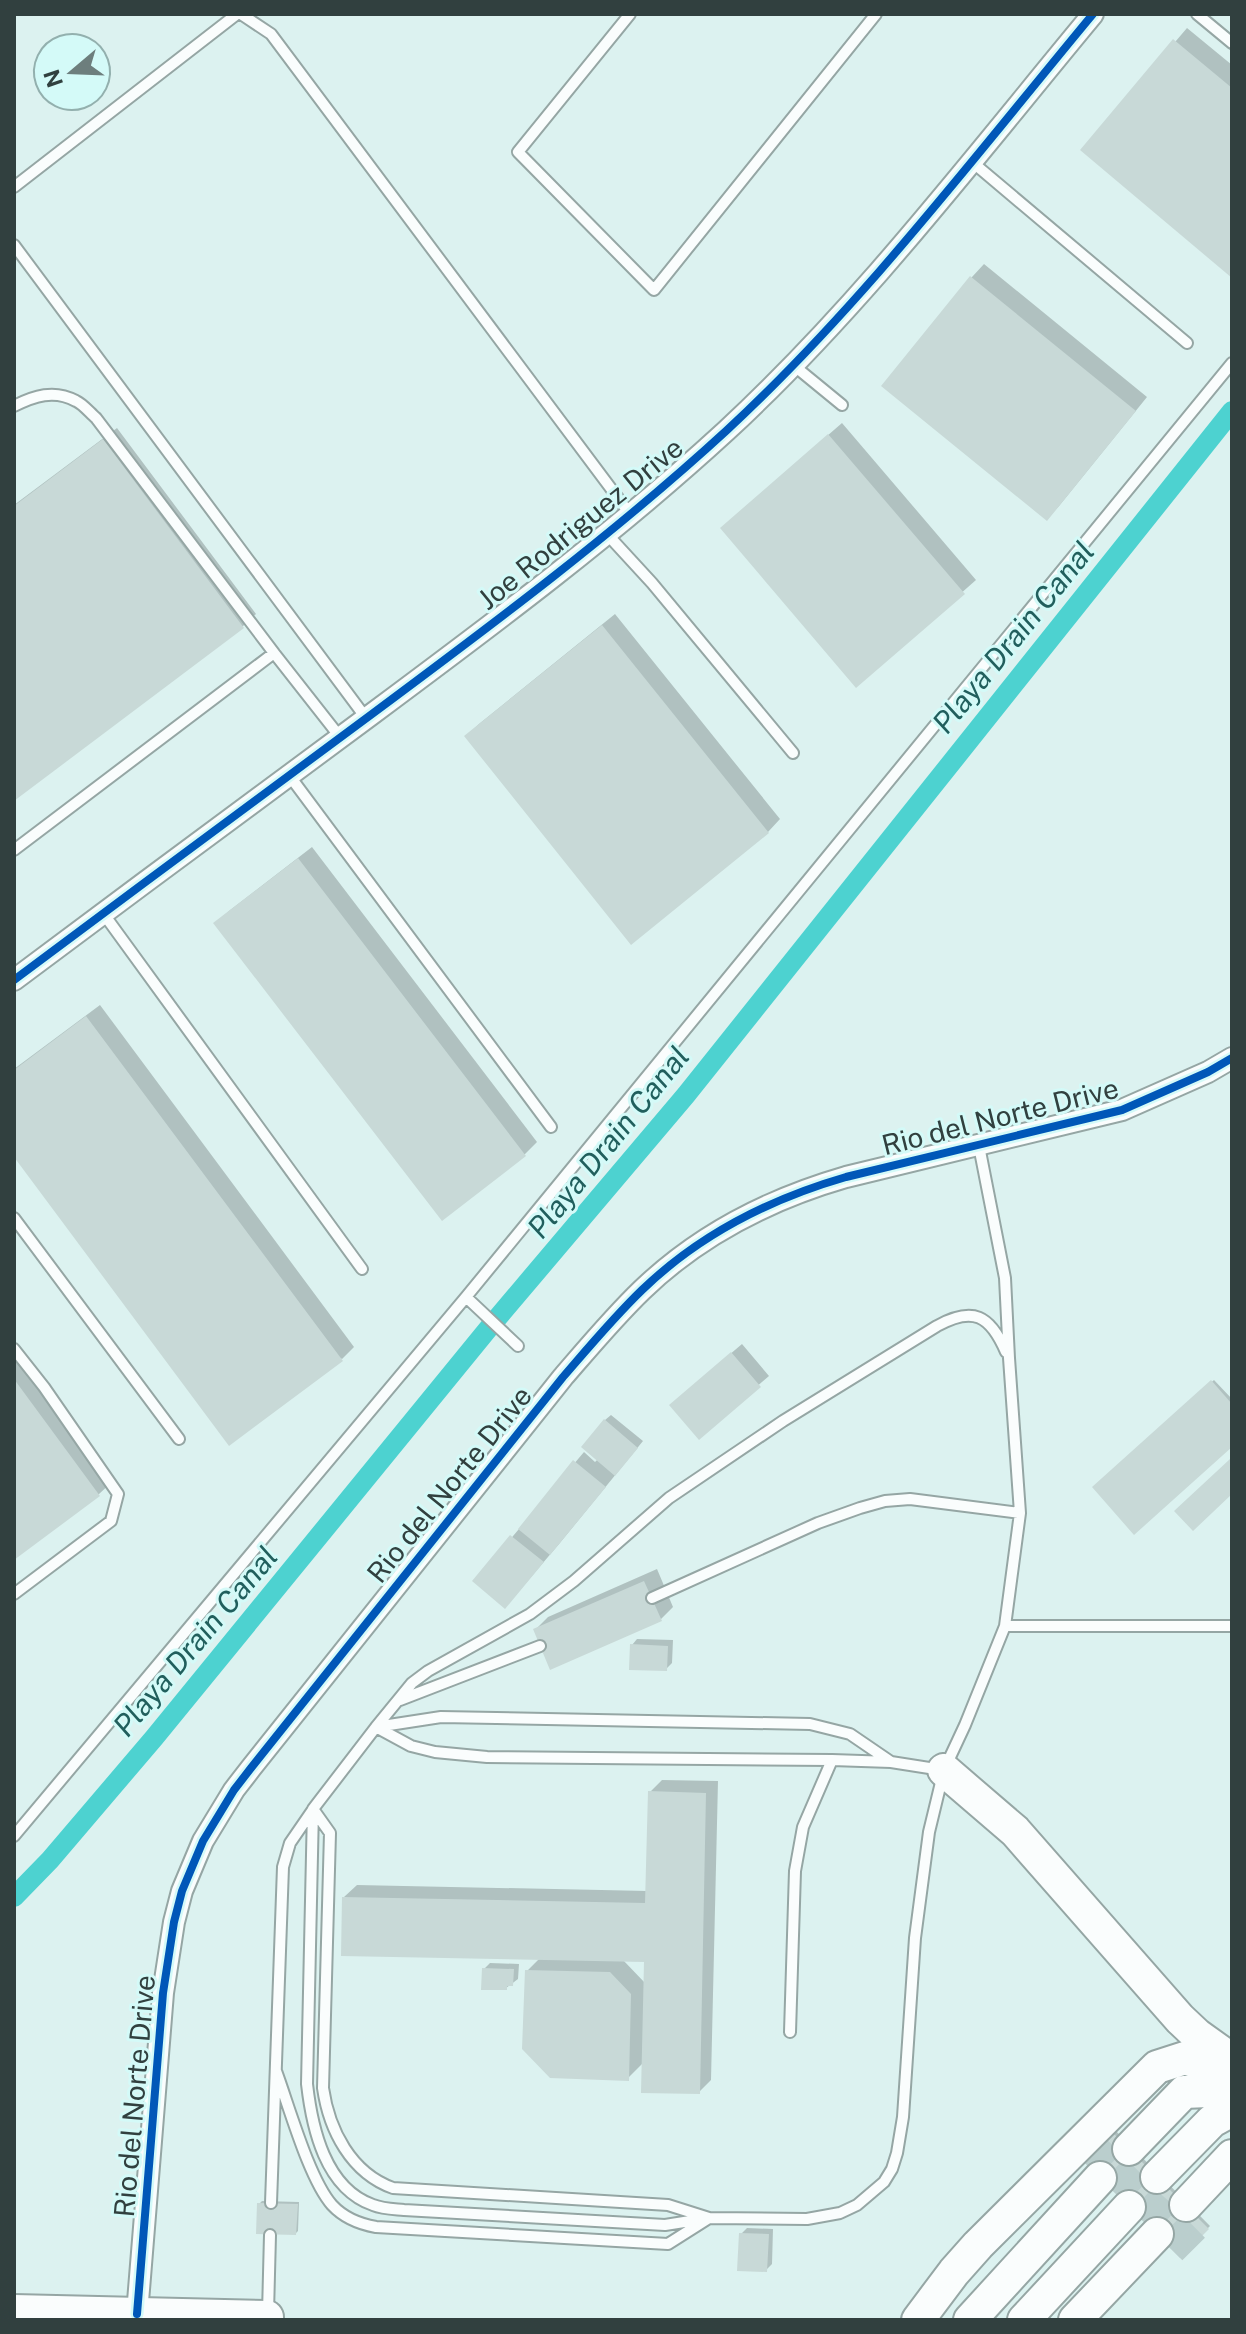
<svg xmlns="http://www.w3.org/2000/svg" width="1246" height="2334" font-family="'Public Sans',sans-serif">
  <rect width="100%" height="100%" fill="#dcf2f0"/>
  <path fill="#0003" fill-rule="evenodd" d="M1187 28 1232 65V275L1083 150Z
    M984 264 1147 397 1059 506 1047 519 884 386 972 277Z
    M842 423 976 580 857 685 735 516Z
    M117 428 256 614 243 626 14 799V505Z
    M615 614 780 819 768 832 631 942 466 736 479 724Z
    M312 847 537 1142 525 1154 442 1218 216 923 229 911Z
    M100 1005 354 1347 342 1359 14 1153V1069Z
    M742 1344 769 1376 699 1437 681 1396Z
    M14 1350 112 1482 99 1494 14 1558Z
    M1214 1380 1232 1399V1445L1095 1487Z
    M611 1415 643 1441 559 1544 514 1597 475 1581 584 1452 595 1462 598 1459 605 1420Z
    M657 1569 673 1607 661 1619 535 1630 548 1617Z
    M637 1639 673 1640 672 1663 666 1669 632 1645Z
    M662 1780 718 1781 711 2080 699 2092 644 2062 628 2078 527 1971 540 1958 344 1897 357 1885 648 1891 650 1792ZM623 1960H646V1984Z
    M490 1963 519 1964 518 1979 506 1988 484 1969Z
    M1112 2127 1210 2226 1180 2256 1082 2157Z
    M262 2201 299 2202 298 2231 296 2233 259 2204Z
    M747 2228 773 2229 772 2264 766 2270 741 2234Z"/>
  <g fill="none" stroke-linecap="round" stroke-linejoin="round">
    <path stroke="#4dd2d0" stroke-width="20" d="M14 1897 50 1860 154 1738 488 1329 686 1095 1232 411"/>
  </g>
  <path fill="#c8d9d7" d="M1173 39 1232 88V278L1080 150Z
    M970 276 1136 411 1047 521 881 386Z
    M828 434 965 594 856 688 720 528Z
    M103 439 244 628 14 801V506Z
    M602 625 769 833 631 945 464 736Z
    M298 858 526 1156 442 1221 213 923Z
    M86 1016 343 1361 229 1446 14 1157V1070Z
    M731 1352 761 1387 699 1440 669 1405Z
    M14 1379 100 1496 14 1560Z
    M1211 1380 1232 1404V1447L1134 1535 1092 1487Z
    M604 1419 638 1448 615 1476 581 1447Z
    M1230 1459 1232 1461V1494L1193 1531 1174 1511Z
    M573 1460 606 1487 550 1555 518 1529Z
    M510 1535 544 1562 505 1609 472 1581Z
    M644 1581 662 1621 550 1670 533 1629Z
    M630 1644 668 1646 667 1671 629 1670Z
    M648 1791 706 1793 700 2094 641 2093 644 1962 341 1956 342 1897 645 1903Z
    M482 1968 514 1969 513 1986H507V1990H481Z
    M525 1970 610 1972 631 1994 629 2081 550 2078 522 2049Z
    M1108 2128 1209 2229 1180 2258 1079 2157Z
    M257 2203 298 2204 296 2235 256 2234Z
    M739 2233 769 2234 767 2272 737 2271Z"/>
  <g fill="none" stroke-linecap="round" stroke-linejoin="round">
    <path stroke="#bacecd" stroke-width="32" stroke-dasharray="32 16" stroke-linecap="butt" d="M1087 2165 1116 2136
      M1114 2192 1143 2163
      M1144 2222 1171 2191
      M1171 2249 1200 2220"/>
    <g stroke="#95a6a4" stroke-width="14">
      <path id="service" d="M241 14 271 34 630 514
        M630 14 518 152 654 290 876 14
        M1197 14 1232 43
        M971 161 1187 343
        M14 187 237 14
        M14 245 366 718
        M792 364 842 405
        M14 406C34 396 54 389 76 401 83 404 90 413 96 418L274 653
        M606 533 652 583 793 753
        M289 775 551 1127
        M14 850 274 653 340 737
        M103 913 362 1269
        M14 1218 179 1439
        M466 1297 518 1346
        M14 1349 44 1387 118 1494 111 1521 14 1594
        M652 1598 818 1523 860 1508 885 1501 910 1499 1020 1513
        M1005 1626H1232
        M400 1700 540 1646
        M942 1770 891 1762 832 1760 487 1757 435 1752 411 1746 376 1727 412 1683 428 1671 530 1614 574 1581 669 1498 783 1421 937 1326C973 1306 990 1315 1006 1352
        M313 1809 307 2084C312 2128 325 2188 373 2205 383 2209 394 2209 404 2210L665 2225 703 2219
        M14 1836 466 1297 1232 363
        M790 2032 795 1871 803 1827 832 1760
        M276 2071C289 2106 309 2179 332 2205 344 2218 359 2224 376 2227L668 2244 709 2218 807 2219 840 2213 857 2205 884 2182 892 2169 897 2153 903 2117 915 1938 929 1832 944 1770 965 1725 1005 1626 1020 1513 1009 1358 1005 1278 979 1146
        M271 2203 283 1867 290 1843 312 1811
        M709 2218 668 2205 393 2188C351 2173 329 2130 323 2088L330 1833 313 1809 376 1727 441 1717 810 1724 850 1734 891 1762
        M268 2313 270 2235"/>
    </g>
    <g stroke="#95a6a4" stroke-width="24">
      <path id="minor" d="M14 980C133 891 253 802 372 714 493 624 615 533 726 431 862 305 975 156 1093 14
        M137 2314 163 1993 174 1922 182 1891 203 1841 234 1790 251 1768 563 1377C589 1347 614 1317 642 1290 699 1235 770 1199 846 1177L1122 1110 1208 1072 1232 1058"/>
    </g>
    <g stroke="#95a6a4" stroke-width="36">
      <path id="primary" d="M944 1770 1015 1831 1180 2019 1197 2035 1232 2060
        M1129 2149 1184 2092 1232 2090
        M1157 2177 1212 2121 1232 2110
        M1186 2205 1232 2156
        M14 2311 267 2317
        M918 2320 954 2272 978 2245 1157 2067 1185 2058 1232 2075
        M970 2320 1100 2178
        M1024 2320 1129 2207
        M1075 2320 1157 2234"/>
    </g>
    <use href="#service" stroke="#fafdfd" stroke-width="10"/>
    <use href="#minor" stroke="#fafdfd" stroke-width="20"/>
    <use href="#primary" stroke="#fafdfd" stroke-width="32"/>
    <g stroke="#d4faf8" stroke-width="13">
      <path id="cycleway" d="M14 980C133 891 253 802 372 714 493 624 615 533 726 431 862 305 975 156 1093 14
        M137 2314 163 1993 174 1922 182 1891 203 1841 234 1790 251 1768 563 1377C589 1347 614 1317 642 1290 699 1235 770 1199 846 1177L1122 1110 1208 1072 1232 1058"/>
    </g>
    <use href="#cycleway" stroke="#0057b8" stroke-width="8"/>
  </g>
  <g text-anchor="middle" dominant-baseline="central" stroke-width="6" stroke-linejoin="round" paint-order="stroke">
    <g font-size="28" fill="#31403f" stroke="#d4faf8">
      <text transform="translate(580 523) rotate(-39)">Joe Rodriguez Drive</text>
      <text transform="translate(1000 1116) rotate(-14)">Rio del Norte Drive</text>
      <text transform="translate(449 1484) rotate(-51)">Rio del Norte Drive</text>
      <text transform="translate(134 2096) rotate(-85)">Rio del Norte Drive</text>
    </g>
    <g font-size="30" font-style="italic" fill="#215f5d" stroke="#d4faf8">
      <text transform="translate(1013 637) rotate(-51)">Playa Drain Canal</text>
      <text transform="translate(608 1142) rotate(-51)">Playa Drain Canal</text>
      <text transform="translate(195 1641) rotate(-50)">Playa Drain Canal</text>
    </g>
  </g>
  <rect width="1246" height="2334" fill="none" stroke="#31403f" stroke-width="32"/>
  <g transform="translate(72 72) rotate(251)"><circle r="38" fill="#d4faf8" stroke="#93b0ae" stroke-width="2"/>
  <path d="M0-6L14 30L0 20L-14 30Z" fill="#6d7e7d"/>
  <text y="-12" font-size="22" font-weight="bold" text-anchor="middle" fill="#31403f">N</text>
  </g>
</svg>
